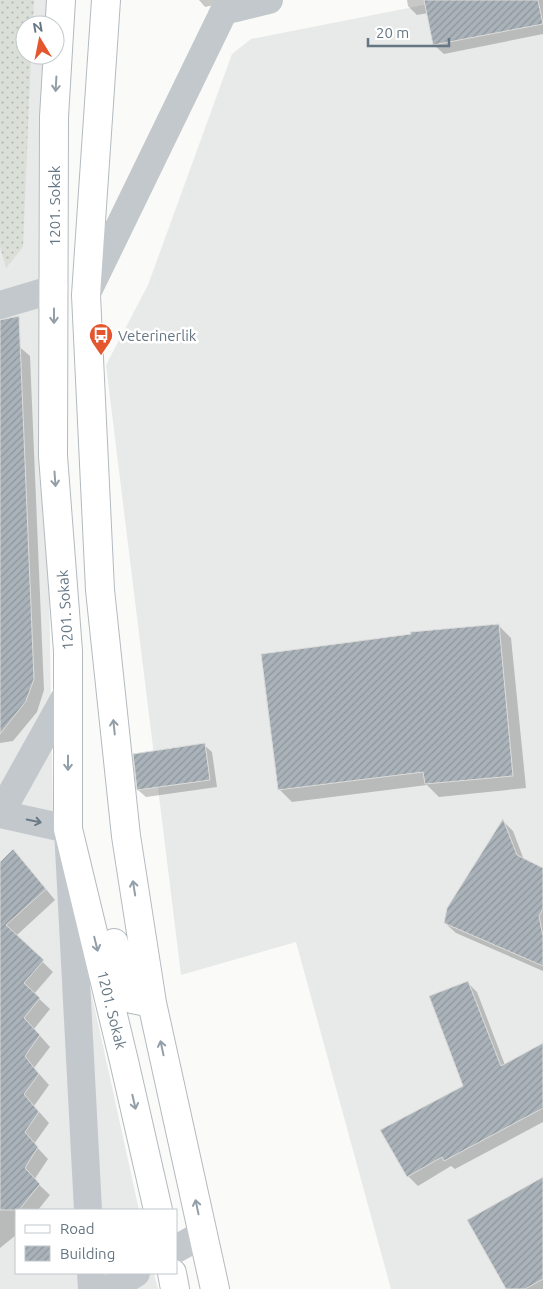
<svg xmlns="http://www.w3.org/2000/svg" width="543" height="1289" font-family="Ubuntu,sans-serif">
  <defs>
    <pattern id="grass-dots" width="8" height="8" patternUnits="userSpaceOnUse" patternTransform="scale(1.25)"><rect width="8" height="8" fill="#dadfd7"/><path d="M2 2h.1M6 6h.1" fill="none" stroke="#b4b9b4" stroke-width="1.8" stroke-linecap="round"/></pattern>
    <pattern id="building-hatch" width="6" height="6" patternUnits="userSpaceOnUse" patternTransform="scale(1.25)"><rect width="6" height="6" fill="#aab3b9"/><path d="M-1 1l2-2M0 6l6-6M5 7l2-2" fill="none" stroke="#8e969c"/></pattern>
  </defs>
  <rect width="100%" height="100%" fill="#fafaf8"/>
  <path fill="#e8e9e9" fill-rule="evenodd" d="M0 0H60L48 529 53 818 139 1210H16V1273H154L158 1289H0ZM25 25H55V55H25Z
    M449 0H543V1289H391L296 942 181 975 106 365 148 285 232 54 251 39Z"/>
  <path fill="url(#grass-dots)" d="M0 0H34L33 25H25V55H31L23 247 6 268 0 247Z"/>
  <path fill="#0003" d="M199 0H236L205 7Z
    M407 0H543V34L444 54 434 45 428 13 417 15 408 6Z
    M0 330 30 356 44 690 37 712 13 741 0 743Z
    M498 625 511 638 526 788 439 797 427 785 292 802 279 789Z
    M204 745 212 752 217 787 146 797 138 790 134 755Z
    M503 821 513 831 524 860 543 869V971L456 933 445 923Z
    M23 861 55 900 16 936 53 972 34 994 50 1009 34 1029 50 1047 34 1068 49 1085 34 1106 49 1123 34 1144 48 1159 34 1180 50 1195 38 1210H16V1235L0 1248V864Z
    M468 983 477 992 505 1065 543 1045V1122L455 1169 451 1166 418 1186 408 1176 381 1131 464 1086Z
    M543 1178V1289H508Z"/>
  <path fill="url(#building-hatch)" stroke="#dcdcda" d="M424 0H538L543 24 433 45Z
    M19 316 34 679 26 701 0 734V320Z
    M499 624 513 776 425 784 423 772 278 790 261 654 411 634 410 632Z
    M205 743 210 780 137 790 133 754Z
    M503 819 517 855 543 868V909L539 916 543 936V966L444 923 447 908Z
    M13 849 46 889 6 925 44 960 24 983 40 998 24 1018 40 1035 25 1056 39 1074 24 1094 39 1112 25 1132 38 1147 25 1168 40 1184 19 1210H0V862Z
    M468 981 501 1066 543 1043V1108L444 1161 442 1157 407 1177 380 1130 463 1086 429 996Z
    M543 1177V1279L525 1289H506L467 1220Z"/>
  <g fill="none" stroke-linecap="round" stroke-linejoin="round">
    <g stroke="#b3babf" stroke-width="30">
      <path id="secondary" d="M61 0 54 117 53 456 68 651V829L124 1061 158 1210
        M106 0 86 295 100 590 126 836 152 1003 215 1289
        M114 943 122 972 132 999 152 1003
        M172 1273 175 1289"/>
    </g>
    <path stroke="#c3c8cc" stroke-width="28" d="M86 295 224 11 269 0
      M0 305 54 289
      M0 814 68 829 88 1210
      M0 814 68 692
      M176 1249 203 1234
      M91 1273 92 1289
      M110 1289 136 1273"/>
    <use href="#secondary" stroke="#fff" stroke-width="28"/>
  </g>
  <defs><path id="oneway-shaft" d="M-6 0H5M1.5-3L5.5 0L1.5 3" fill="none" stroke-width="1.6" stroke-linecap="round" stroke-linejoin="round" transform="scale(1.25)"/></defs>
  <g stroke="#939fa8">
    <use href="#oneway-shaft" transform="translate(56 84) rotate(93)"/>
    <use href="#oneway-shaft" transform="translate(54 316) rotate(90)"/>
    <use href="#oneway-shaft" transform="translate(55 479) rotate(86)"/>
    <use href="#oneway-shaft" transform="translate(114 727) rotate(-96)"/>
    <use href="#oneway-shaft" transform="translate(68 763) rotate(90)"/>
    <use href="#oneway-shaft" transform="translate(134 888) rotate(-99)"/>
    <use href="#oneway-shaft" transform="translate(96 944) rotate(76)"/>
    <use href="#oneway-shaft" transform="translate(162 1048) rotate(-102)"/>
    <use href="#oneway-shaft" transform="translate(134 1102) rotate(77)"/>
    <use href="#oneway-shaft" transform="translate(197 1207) rotate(-102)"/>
  </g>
  <use stroke="#6a7a87" href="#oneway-shaft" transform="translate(34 821) rotate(12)"/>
  <defs>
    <g id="bus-pin" transform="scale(1.25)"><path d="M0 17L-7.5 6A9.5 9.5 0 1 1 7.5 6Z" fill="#e4572e" stroke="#fff"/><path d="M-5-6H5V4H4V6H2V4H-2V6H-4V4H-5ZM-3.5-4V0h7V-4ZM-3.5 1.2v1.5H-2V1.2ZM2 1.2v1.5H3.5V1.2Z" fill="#fff"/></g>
  </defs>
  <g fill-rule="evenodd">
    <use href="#bus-pin" x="101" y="335"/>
  </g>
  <g text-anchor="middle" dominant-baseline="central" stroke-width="5" stroke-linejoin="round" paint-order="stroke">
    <g font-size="15" fill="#657683" stroke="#fff">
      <text transform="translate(54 206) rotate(-90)">1201. Sokak</text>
      <text transform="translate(65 610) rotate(-94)">1201. Sokak</text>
      <text transform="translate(112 1010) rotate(76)">1201. Sokak</text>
    </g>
    <g font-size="15" fill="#657683" stroke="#fff" text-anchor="start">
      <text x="118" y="335">Veterinerlik</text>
    </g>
  </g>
  <rect x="15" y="1209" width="162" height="65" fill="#ffffff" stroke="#c1c8cd"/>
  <rect x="25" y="1225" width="25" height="8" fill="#ffffff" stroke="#c1c8cd"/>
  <text x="60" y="1234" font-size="15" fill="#657683">Road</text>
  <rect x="25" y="1246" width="25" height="15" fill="url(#building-hatch)" stroke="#c1c8cd"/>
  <text x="60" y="1259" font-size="15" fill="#657683">Building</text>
  <g transform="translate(40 40) rotate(350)"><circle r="24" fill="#ffffff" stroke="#c1c8cd"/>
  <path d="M0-4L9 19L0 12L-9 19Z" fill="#e4572e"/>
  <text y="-8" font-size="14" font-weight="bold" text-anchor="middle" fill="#657683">N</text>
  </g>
  <path d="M368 38v8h81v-8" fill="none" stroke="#657683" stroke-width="2.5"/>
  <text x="376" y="38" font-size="15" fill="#657683" stroke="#ffffff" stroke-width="4" paint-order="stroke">20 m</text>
</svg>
